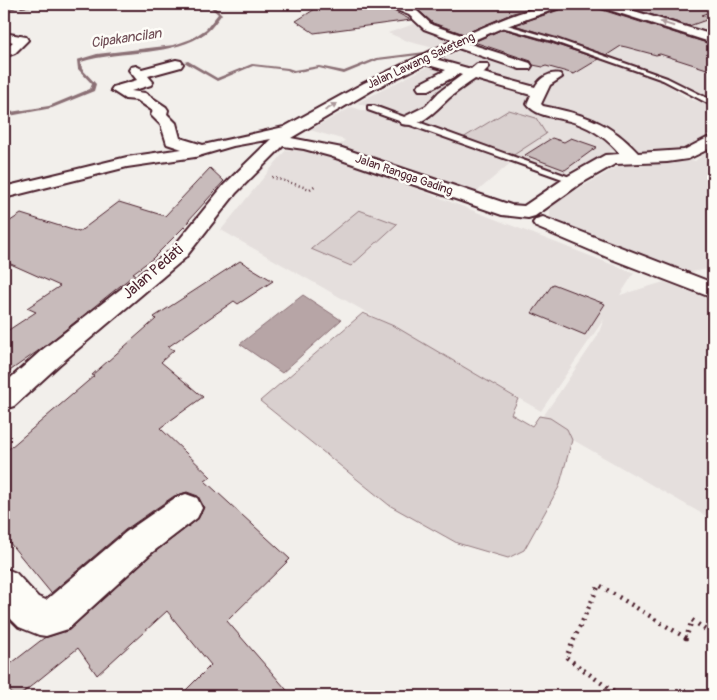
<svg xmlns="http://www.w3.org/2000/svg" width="717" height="700" font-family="Pangolin,sans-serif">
  <rect width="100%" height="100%" fill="#f2efeb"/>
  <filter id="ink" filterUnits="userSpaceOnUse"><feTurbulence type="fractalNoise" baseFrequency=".02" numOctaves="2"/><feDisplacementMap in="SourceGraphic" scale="10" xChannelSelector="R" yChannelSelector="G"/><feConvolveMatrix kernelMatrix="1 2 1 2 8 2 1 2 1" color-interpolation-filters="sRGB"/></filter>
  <g filter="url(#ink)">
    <path fill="#e5dfdd" d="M573 4H590L713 42V102L703 99 666 76 601 54 510 27Z
      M613 4H713V35Z
      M414 24 426 29 453 38 434 48 410 42 388 33Z
      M508 30 660 79 687 98 713 106V130L690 150 674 155 695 161 713 147V268L681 274 584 238 550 218V205L638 155 611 151 562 175 357 103 477 41Z
      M352 107 514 160 473 195 335 149 345 140 310 130Z
      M305 149 322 152 634 273 620 295 664 282 713 300V520L540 421 597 337 604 319 541 411 221 230 286 150Z"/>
    <path fill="#d9d0cf" stroke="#92787d" d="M509 110 536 118 546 134 506 160 458 141Z
      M359 210 397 224 351 266 311 249Z
      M363 313 396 327 518 399 511 414 532 426 539 416 550 418 567 429 572 440 559 487 524 550 508 558 457 543 389 505 260 401Z"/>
    <path fill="#b7a5a6" stroke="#8b6f75" d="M303 295 341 320 282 373 240 344Z"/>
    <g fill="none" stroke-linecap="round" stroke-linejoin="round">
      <path fill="#8b6f75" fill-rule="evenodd" d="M207 4H211L222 14C217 20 213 27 207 32 173 58 122 49 81 62L82 69 96 84 94 91 52 108 4 117V113L49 106 90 89 92 84 78 69 77 60 97 54 174 45 191 39 206 29 218 14Z
        M425 52 427 54 378 60 344 74 319 68 293 73 287 70 253 66 217 81 184 62 188 61 217 78 252 64 288 68 294 70 319 66 344 71 377 58Z"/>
    </g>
    <path fill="#c8bbbb" stroke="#4a1f2b" d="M323 4H380L411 20 314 33 296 21Z
      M402 4H548L513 13 464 34 433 23 418 10Z
      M567 4H594L596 8 713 45V71L660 54 656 55 626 47 621 46 607 55 515 25 565 8Z
      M617 4H713V11L701 15 712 18 689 26Z
      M503 29 551 43 599 59 574 74 546 66 543 67 533 65 531 61 474 42Z
      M552 138 564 142 571 138 597 147 565 170 525 155Z
      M210 168 224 181 188 221H190L152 259 133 273 135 274 45 346 4 375V333L36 312 27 308 60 286 4 261V225L21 214 79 232 119 202 165 216Z
      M240 261 273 281 238 304 234 301 168 347 174 350 161 362 203 397 160 428 211 477 205 481 290 559 227 621 292 696H180L211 665 167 611 97 675 78 648 19 696H13L4 679V669L44 638 69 630 151 555 198 519 204 507 198 496 187 492 174 496 125 530 51 593 4 536V453L94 376 92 375 156 319 154 317Z
      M553 284 605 304 585 335 532 313Z"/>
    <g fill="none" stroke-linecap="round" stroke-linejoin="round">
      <g stroke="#4a1f2b" stroke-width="4">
        <path id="service" d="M500 23 556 39 667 78 713 101V106L663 80 552 41 498 26Z
          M368 106H374L578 180 574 183 571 182 368 110Z"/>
      </g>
      <g stroke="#4a1f2b" stroke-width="4">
        <path id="minor" d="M382 4H397L417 11 432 25 464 36C494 23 533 4 565 4L564 6 504 27 467 43 530 63 532 66 530 69H520L458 48 435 59 471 69 477 64H487L489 67 483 73 535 87C540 78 549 72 560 74L562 77 550 85 541 104 543 106C583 114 610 122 638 153L684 150 713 135V147L688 159 667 162 615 164 580 184 535 216 528 218 502 215 330 156 304 149 283 146 236 193 185 258 60 364 14 406 4 409V384L42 350 171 250 224 185 271 139 233 146 195 157 127 167 4 198V187L127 157 182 149 167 144 161 125 151 115 153 111 137 100 125 99 111 90 113 87 137 80 129 70 131 67 136 66 142 69 176 60 181 61 183 64 181 67 148 76 153 82 151 85 131 91 145 93 166 107 168 110 167 114 176 123 180 138 203 145 284 127 364 83 454 40 424 29 409 15ZM425 64 446 70 419 84 417 87 419 90H429L459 74 462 75 439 92 426 106 402 118 399 121 402 124C420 129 437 109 449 98 457 91 466 85 475 79L531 95 527 104C537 118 560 117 576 123 593 129 608 139 620 154L605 155 568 176 524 206 511 205 342 148 291 138 374 89Z
          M596 4H611L713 35V43L597 6Z
          M4 33 26 37 28 40 15 53 4 57V49L13 42 4 39Z
          M543 217 713 283V298L609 258 536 227 533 223 536 219Z
          M186 494 197 498 202 508 197 518 150 554 68 629 46 636 39 635 19 627 4 612V568L16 573 38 597 46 600 126 532 175 498Z"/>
      </g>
      <path stroke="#4a1f2b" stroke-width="2.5" stroke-dasharray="1 3" stroke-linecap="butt" d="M272 177 310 189 316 185"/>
      <path stroke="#4a1f2b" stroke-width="4.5" stroke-dasharray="2 5" stroke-linecap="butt" d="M619 696 566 657 599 585 686 638 692 620 713 635"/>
      <use href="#service" fill="#fdfcf7" fill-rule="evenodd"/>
      <use href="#minor" fill="#fdfcf7" fill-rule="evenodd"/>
      <g stroke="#4a1f2b" stroke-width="2.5">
        <path id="rail" d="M4 8 52 4"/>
      </g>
      <use href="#rail" stroke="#fdfcf7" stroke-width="2" stroke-dasharray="5.5" stroke-linecap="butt"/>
    </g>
    <defs><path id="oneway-solid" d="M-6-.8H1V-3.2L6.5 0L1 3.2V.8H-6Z" transform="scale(1.25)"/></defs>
    <g fill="#ac999b">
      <use href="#oneway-solid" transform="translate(667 24) rotate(-163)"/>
      <use href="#oneway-solid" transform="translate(331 107) rotate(-30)"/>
    </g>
  </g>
  <g text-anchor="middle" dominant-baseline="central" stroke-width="5" stroke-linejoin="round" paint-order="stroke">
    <g font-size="12" fill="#4a1f2b" stroke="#fdfcf7">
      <text transform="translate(421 61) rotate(-25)">Jalan Lawang Saketeng</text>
      <text transform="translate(404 175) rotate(19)">Jalan Rangga Gading</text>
    </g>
    <g font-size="14" font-style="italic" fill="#704e56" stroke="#fdfcf7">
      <text transform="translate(126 38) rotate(-8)">Cipakancilan</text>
    </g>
    <g font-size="15" fill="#4a1f2b" stroke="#fdfcf7">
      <text transform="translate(153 272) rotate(-41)">Jalan Pedati</text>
    </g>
  </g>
  <rect width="717" height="700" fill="none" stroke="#fdfcf7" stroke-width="20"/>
  <rect x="10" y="10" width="697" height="680" fill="none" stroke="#4a1f2b" stroke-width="2" filter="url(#ink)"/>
</svg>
